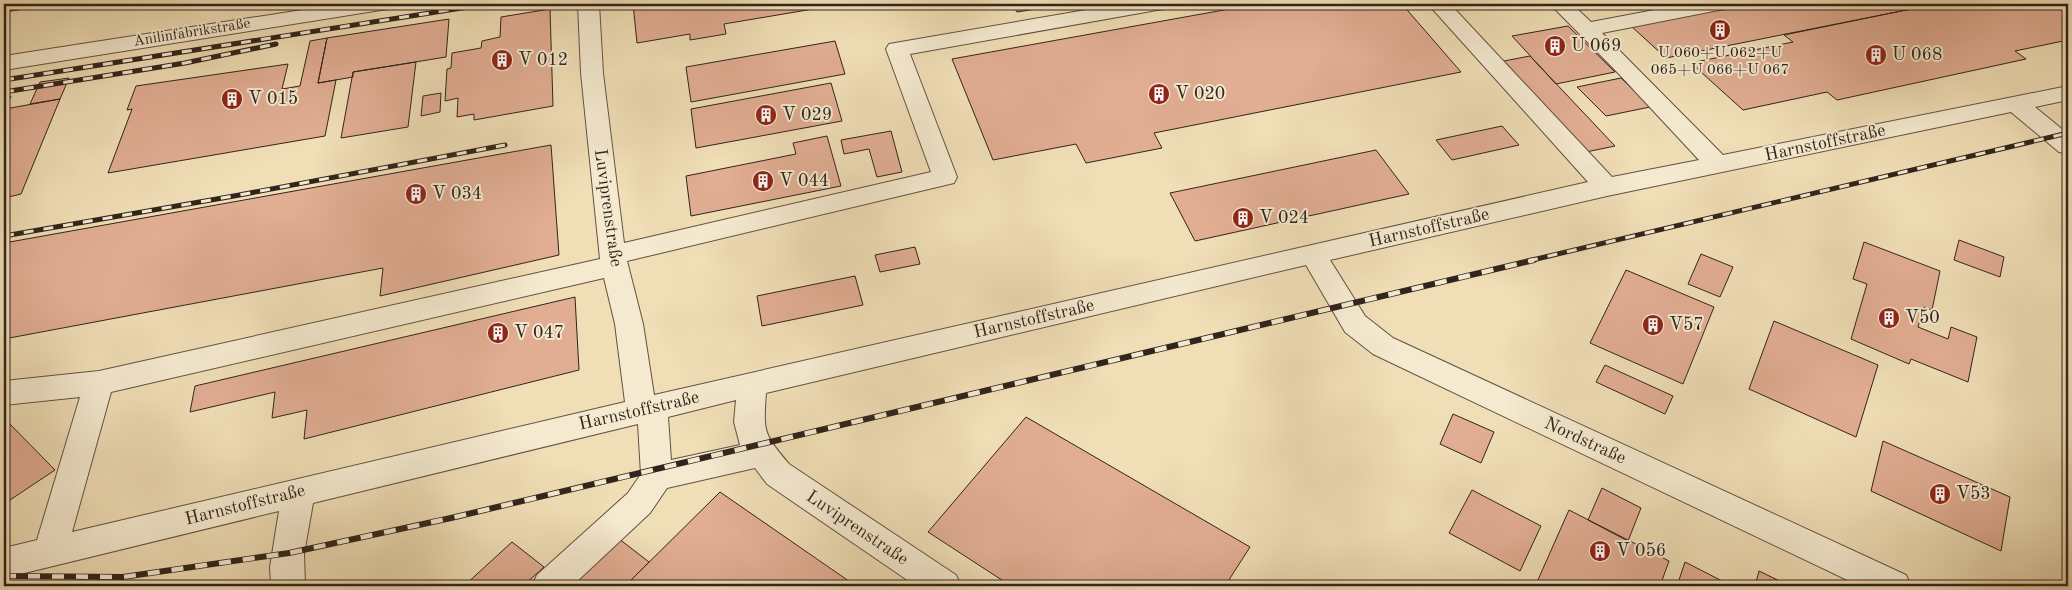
<svg xmlns="http://www.w3.org/2000/svg" width="2072" height="590" font-family="'Old Standard TT',serif">
  <rect width="100%" height="100%" fill="#f0deb6"/>
  <filter id="stains"><feTurbulence type="fractalNoise" baseFrequency=".004" numOctaves="4"/><feColorMatrix values="0 0 0 0 .2 0 0 0 0 .09 0 0 0 0 .02 0 0 0 .5 -.17"/></filter>
  <radialGradient id="worn" r=".72"><stop offset=".6" stop-color="#630" stop-opacity="0"/><stop offset="1" stop-color="#630" stop-opacity=".3"/></radialGradient>
  <path fill="#e1ad93" stroke="#31241c" d="M633 4H824L825 7 724 24 726 34 690 40V34L637 43Z
    M1012 4H1067L1017 12Z
    M1257 4H1402L1461 72 1154 133 1162 148 1086 163 1076 144 993 160 952 59Z
    M1501 4H1529L1505 8Z
    M1744 4H1936L1666 58 1631 26Z
    M1936 4H1949L1955 8 1975 4H2068V40L2015 51 2026 59 1837 100 1827 92 1743 110 1691 63 1793 42 1784 35Z
    M550 9 553 106 474 120V114L457 117 458 98 445 101 447 69 451 68 452 53 481 48 482 41 500 37 501 17Z
    M449 19 446 57 353 72V77L318 83 327 38Z
    M1568 26 1615 72 1556 84 1512 36Z
    M327 38 318 83 336 80 325 136 108 173 132 109 127 110 136 86 288 64 282 89 300 86 310 41Z
    M835 41 845 74 691 102 686 67Z
    M1530 56 1615 146 1586 152 1504 61Z
    M416 62 408 127 341 138 353 72Z
    M69 78 60 99 30 104 40 82Z
    M1621 78 1650 107 1606 116 1577 87Z
    M831 83 842 121 696 148 691 109Z
    M441 93 440 112 421 116 423 96Z
    M11 96 5 109 60 99 21 194 4 198V98Z
    M1502 126 1519 145 1452 160 1436 140Z
    M891 131 902 172 877 177 869 149 844 154 841 140Z
    M827 136 841 186 691 216 686 176 796 154 793 143Z
    M551 145 559 255 380 296 383 268 4 339V243Z
    M1376 150 1409 194 1195 241 1170 193Z
    M1959 240 2004 257 2000 277 1954 260Z
    M1864 242 1940 271 1932 310 1924 307 1918 327 1948 339 1951 327 1977 337 1968 382 1911 359 1909 364 1851 339 1867 284 1853 279Z
    M915 247 920 264 880 272 875 255Z
    M1701 254 1733 267 1720 297 1688 284Z
    M1626 270 1714 307 1683 384 1590 343Z
    M855 276 863 305 762 326 757 296Z
    M575 297 579 370 304 439 307 410 272 418 275 392 190 412 195 386Z
    M1774 321 1878 365 1856 437 1749 389Z
    M1605 365 1673 396 1665 414 1596 382Z
    M1453 414 1494 432 1481 463 1440 444Z
    M1026 417 1250 547 1225 586H1011L928 532Z
    M4 418 55 470 4 504Z
    M1883 441 2010 497 2001 551 1871 491Z
    M1602 488 1641 508 1628 541 1588 520Z
    M1472 490 1541 526 1520 571 1449 533Z
    M720 492 856 586H625Z
    M1569 510 1669 561 1660 586H1545L1537 582Z
    M605 528 649 562 625 586H543Z
    M512 542 544 567 523 586H464Z
    M1685 562 1732 586H1677Z
    M1759 571 1790 586H1755Z"/>
  <g fill="none" stroke-linecap="round" stroke-linejoin="round">
    <g stroke="#615242" stroke-width="2">
      <path id="minor" d="M341 4H392L389 9 381 10 4 70V56Z
        M578 4H599L603 73 624 243 931 172 886 49 889 44 1121 4H1168L1165 9 1157 10 910 54 957 177 954 183 627 261 643 324 654 395 1588 182 1428 4H1450L1612 177 1699 160 1618 73 1550 4H1572L1591 22 1686 4H1729L1727 9 1719 10 1602 33 1723 155 2068 86V100L2035 107 2068 134V154L2059 152 2011 112 1607 196 1330 260 1365 316 1393 338 1906 575 1911 586H1860L1373 354 1345 332 1306 265 766 393C763 433 764 434 789 464L956 575 961 586H916L767 484 755 468 667 488 650 513 572 586H532L537 575 628 493 641 474 638 424 313 503 304 554 305 586H271L270 567 279 511 4 578V548L37 540 80 397 4 405V381L99 371 600 259 581 73ZM604 278 615 324 625 402 72 532 111 392ZM736 400 734 422 740 445 671 460 668 417Z"/>
    </g>
    <use href="#minor" fill="#f5ead0" fill-rule="evenodd"/>
    <g stroke="#31241c" stroke-width="5">
      <path id="rail-far1" d="M4 10 44 4
        M4 80 487 4
        M4 92 185 63 276 44
        M4 236 234 196 505 145
        M1528 261 2068 133"/>
    </g>
    <g stroke="#31241c" stroke-width="6">
      <path id="rail" d="M4 576 123 577 289 553 451 518 1534 260"/>
    </g>
    <use href="#rail-far1" stroke="#f5ead0" stroke-width="3" stroke-dasharray="10" stroke-linecap="butt"/>
    <use href="#rail" stroke="#f5ead0" stroke-width="4.5" stroke-dasharray="12" stroke-linecap="butt"/>
  </g>
  <defs>
    <g id="building-disc" transform="scale(1.125)"><circle r="9.5" fill="#8f2418" stroke="#f5ead0"/><path d="M-4-6H4V6H1V3H-1V6H-4ZM-2.5-4.3h1.7v1.8h-1.7ZM.8-4.3h1.7v1.8H.8ZM-2.5-1h1.7V.8h-1.7ZM.8-1h1.7V.8H.8Z" fill="#fff"/></g>
  </defs>
  <g fill-rule="evenodd">
    <use href="#building-disc" x="1720" y="30"/>
    <use href="#building-disc" x="1555" y="46"/>
    <use href="#building-disc" x="1876" y="55"/>
    <use href="#building-disc" x="502" y="60"/>
    <use href="#building-disc" x="1159" y="94"/>
    <use href="#building-disc" x="232" y="99"/>
    <use href="#building-disc" x="766" y="115"/>
    <use href="#building-disc" x="763" y="181"/>
    <use href="#building-disc" x="416" y="194"/>
    <use href="#building-disc" x="1243" y="218"/>
    <use href="#building-disc" x="1889" y="318"/>
    <use href="#building-disc" x="1653" y="325"/>
    <use href="#building-disc" x="498" y="333"/>
    <use href="#building-disc" x="1940" y="494"/>
    <use href="#building-disc" x="1600" y="551"/>
  </g>
  <g text-anchor="middle" dominant-baseline="central" stroke-width="4" stroke-linejoin="round" paint-order="stroke">
    <g font-size="15" fill="#31241c" stroke="#f5ead0">
      <text transform="translate(192 33) rotate(-9)">Anilinfabrikstraße</text>
    </g>
    <g font-size="15" fill="#31241c" stroke="#f5ead0">
      <text x="1720" y="53">U 060+U 062+U<tspan x="1720" dy="17">065+U 066+U 067</tspan></text>
    </g>
    <g font-size="18" fill="#31241c" stroke="#f5ead0" text-anchor="start">
      <text x="1571" y="46">U 069</text>
      <text x="1892" y="55">U 068</text>
      <text x="518" y="60">V 012</text>
      <text x="1175" y="94">V 020</text>
      <text x="248" y="99">V 015</text>
      <text x="782" y="115">V 029</text>
      <text x="779" y="181">V 044</text>
      <text x="432" y="194">V 034</text>
      <text x="1259" y="218">V 024</text>
      <text x="1905" y="318">V50</text>
      <text x="1669" y="325">V57</text>
      <text x="514" y="333">V 047</text>
      <text x="1956" y="494">V53</text>
      <text x="1616" y="551">V 056</text>
    </g>
    <g font-size="18" fill="#31241c" stroke="#f5ead0">
      <text transform="translate(1825 143) rotate(-12)">Harnstoffstraße</text>
      <text transform="translate(608 208) rotate(82)">Luviprenstraße</text>
      <text transform="translate(1429 228) rotate(-13)">Harnstoffstraße</text>
      <text transform="translate(1034 319) rotate(-13)">Harnstoffstraße</text>
      <text transform="translate(639 411) rotate(-13)">Harnstoffstraße</text>
      <text transform="translate(1585 441) rotate(25)">Nordstraße</text>
      <text transform="translate(245 505) rotate(-14)">Harnstoffstraße</text>
      <text transform="translate(857 528) rotate(34)">Luviprenstraße</text>
    </g>
  </g>
  <rect width="2072" height="590" fill="none" stroke="#f0deb6" stroke-width="20"/>
  <rect x="5" y="5" width="2062" height="580" fill="none" stroke="#31241c" stroke-width="2.5"/>
  <rect x="10" y="10" width="2052" height="570" fill="none" stroke="#31241c"/>
  <rect width="100%" height="100%" filter="url(#stains)"/>
  <rect width="100%" height="100%" fill="url(#worn)"/>
</svg>
